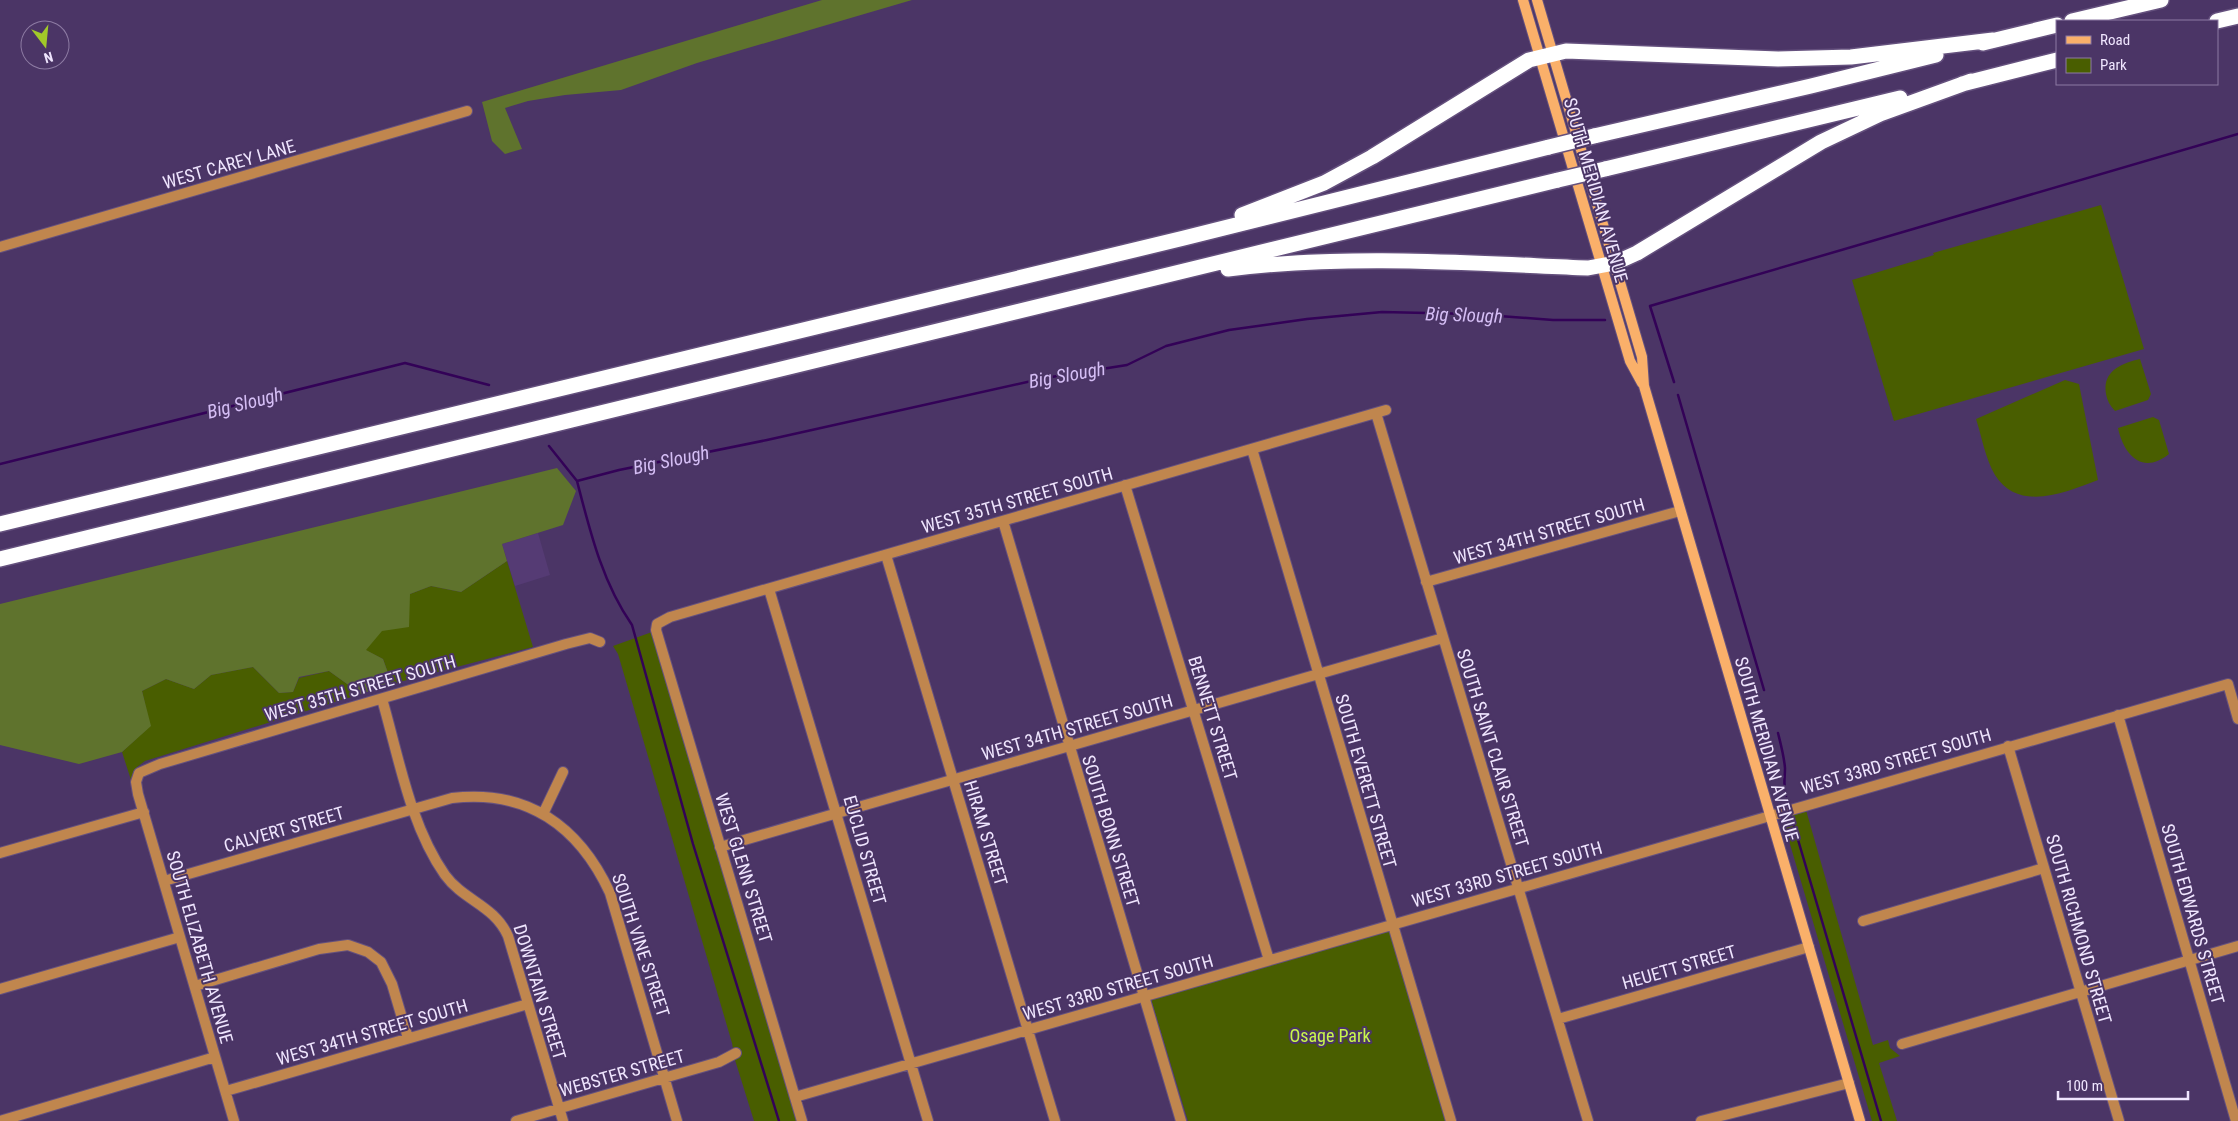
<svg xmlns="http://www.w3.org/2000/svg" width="2238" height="1121" font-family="'Roboto Condensed',sans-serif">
  <rect width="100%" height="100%" fill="#4b3566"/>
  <path fill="#553b74" d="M538 533 550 575 515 586 502 544Z"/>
  <path fill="#495e00" d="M2101 205 2144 349 1894 421 1852 280 1934 255 1933 253Z
    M2140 359 2151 394 2148 400 2115 411C2110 406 2107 400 2106 394 2102 371 2122 363 2140 359Z
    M2065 380 2079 384 2098 480C2066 492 2019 513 1995 475 1985 458 1982 437 1976 419Z
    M2153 417 2159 420 2169 454C2143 475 2124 456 2118 428Z
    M507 561 533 647 392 684 383 659 365 650 410 594 431 586 461 592Z
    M652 632 797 1121H754L735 1060 732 1043 618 654 613 646Z
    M253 667 279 693 293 692 299 678 329 671 361 694 145 761 137 767 131 780 122 752 150 726 142 691 166 679 194 689 211 675Z
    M1806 810 1873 1045 1888 1040 1890 1048 1900 1056 1879 1063 1897 1121H1872L1784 824 1787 815Z
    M1390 929 1447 1121H1188L1151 999Z"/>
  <path fill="#5f732d" d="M822 0H912L697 63 621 90 565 95 528 101 505 108 522 149 505 154 492 141 482 102Z
    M557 468 576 491 563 525 502 544 507 561 461 592 431 586 410 594 409 627 382 631 366 650 383 659 392 684 361 694 329 671 299 677 293 692 279 693 253 667 211 675 194 689 166 679 142 691 151 726 122 752 79 764 0 745V604Z"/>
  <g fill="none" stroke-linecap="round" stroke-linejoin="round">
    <path stroke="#330257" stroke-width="2.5" d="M1674 382 1650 306 2238 134
      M1678 395 1764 690
      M549 446 577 481 619 470 767 440 1045 378 1127 365 1166 346 1229 330 1307 319 1382 312 1472 314 1553 320H1605
      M0 464 405 363 489 385
      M577 481C590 531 602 582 632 625L693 844 779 1121
      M1778 733C1781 745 1784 756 1785 768 1785 778 1783 786 1786 796
      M1791 816 1881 1121"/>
    <g stroke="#65517e" stroke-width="12">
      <path id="street" d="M0 247 467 111
        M1376 413 1588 1121
        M1252 449 1451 1121
        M1125 485 1269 960
        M1003 521 1181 1121
        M886 555 1055 1121
        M1426 582 1680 511
        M769 589 928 1121
        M382 699C399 758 410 825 445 875 464 901 494 905 508 936L563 1121
        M2118 715 2236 1121
        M2008 746 2119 1121
        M543 814 563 772
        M720 847 1443 638
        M0 853 144 812
        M164 881 452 798C527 789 579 826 610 893L677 1121
        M1863 921 2044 868
        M195 986 319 949 348 945 368 952 381 962 392 984 408 1038
        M0 989 180 937
        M1558 1019 1809 947
        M1902 1044 2238 946
        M226 1091 528 1004
        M795 1097 2228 684 2238 719
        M0 1121 215 1057
        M234 1121 138 794 136 782 139 773 160 764 566 644 590 638 600 642
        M516 1121 719 1062 736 1053
        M802 1121 656 630 657 624 670 617 1386 410
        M1701 1121 1849 1083"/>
    </g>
    <g stroke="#65517e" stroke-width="12">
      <path id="secondary" d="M1523 0 1630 361 1642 383
        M1537 0 1642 357 1644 386 1860 1121"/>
    </g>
    <g stroke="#65517e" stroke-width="18">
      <path id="highway" d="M2072 21 2161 0
        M2217 21 2238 16
        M1983 43 2057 25
        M1962 84 2057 60
        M1594 136 1811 86 1936 55
        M1605 169 1900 98
        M1242 215 1324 183 1372 157 1529 60 1566 51 1778 59 1851 57 1993 40
        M1228 269C1348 254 1468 263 1588 268L1615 263 1637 253 1821 142 1880 114 1971 81
        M0 524 1184 238 1549 147
        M0 559 1558 180"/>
    </g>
    <use href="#street" stroke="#c0864e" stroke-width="10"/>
    <use href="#secondary" stroke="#fab06a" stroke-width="10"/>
    <use href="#highway" stroke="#fff" stroke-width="15"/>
    <g stroke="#65517e" stroke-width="18" stroke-linecap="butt">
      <path id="highway-bridge" d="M1549 147 1594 136
        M1558 180 1605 169"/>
    </g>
    <use href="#highway-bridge" stroke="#fff" stroke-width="15"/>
  </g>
  <g text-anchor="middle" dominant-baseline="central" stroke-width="4" stroke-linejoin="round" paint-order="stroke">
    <g font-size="18" fill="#efe5fe" stroke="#4b3566">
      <text transform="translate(229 164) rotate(-16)">WEST CAREY LANE</text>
      <text transform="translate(1596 190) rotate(74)">SOUTH MERIDIAN AVENUE</text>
      <text transform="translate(1017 500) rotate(-16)">WEST 35TH STREET SOUTH</text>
      <text transform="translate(1549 531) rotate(-16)">WEST 34TH STREET SOUTH</text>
      <text transform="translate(360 688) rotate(-16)">WEST 35TH STREET SOUTH</text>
      <text transform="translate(1213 718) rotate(73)">BENNETT STREET</text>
      <text transform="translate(1077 727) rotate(-16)">WEST 34TH STREET SOUTH</text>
      <text transform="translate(1493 748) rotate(73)">SOUTH SAINT CLAIR STREET</text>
      <text transform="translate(1767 749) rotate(74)">SOUTH MERIDIAN AVENUE</text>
      <text transform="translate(1896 761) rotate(-16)">WEST 33RD STREET SOUTH</text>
      <text transform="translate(1366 781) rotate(74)">SOUTH EVERETT STREET</text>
      <text transform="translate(284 829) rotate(-16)">CALVERT STREET</text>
      <text transform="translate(1111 831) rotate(73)">SOUTH BONN STREET</text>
      <text transform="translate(986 833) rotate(73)">HIRAM STREET</text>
      <text transform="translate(865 850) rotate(74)">EUCLID STREET</text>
      <text transform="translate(744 868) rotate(73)">WEST GLENN STREET</text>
      <text transform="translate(1507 874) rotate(-16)">WEST 33RD STREET SOUTH</text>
      <text transform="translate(2193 914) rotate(74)">SOUTH EDWARDS STREET</text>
      <text transform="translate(2079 929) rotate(74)">SOUTH RICHMOND STREET</text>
      <text transform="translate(641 945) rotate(72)">SOUTH VINE STREET</text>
      <text transform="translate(200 947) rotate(74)">SOUTH ELIZABETH AVENUE</text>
      <text transform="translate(1679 967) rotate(-16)">HEUETT STREET</text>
      <text transform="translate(1118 987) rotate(-16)">WEST 33RD STREET SOUTH</text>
      <text transform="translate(540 992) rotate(73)">DOWNTAIN STREET</text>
      <text transform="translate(372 1032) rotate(-16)">WEST 34TH STREET SOUTH</text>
      <text transform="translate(622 1073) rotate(-16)">WEBSTER STREET</text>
    </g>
    <g font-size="18" fill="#c9f64c" stroke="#4b3566">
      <text x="1330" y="1035">Osage Park</text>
    </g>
    <g font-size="19" font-style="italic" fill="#d5bef5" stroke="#4b3566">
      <text transform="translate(1464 315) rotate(2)">Big Slough</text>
      <text transform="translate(1067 375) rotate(-10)">Big Slough</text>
      <text transform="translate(245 403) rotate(-14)">Big Slough</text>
      <text transform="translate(671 460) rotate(-12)">Big Slough</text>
    </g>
  </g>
  <rect x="2056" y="20" width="162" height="65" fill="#4b3566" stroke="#8d7ba3"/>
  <rect x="2066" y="36" width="25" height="8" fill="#fab06a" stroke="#8d7ba3"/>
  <text x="2100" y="45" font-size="15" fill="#efe5fe">Road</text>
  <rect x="2066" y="58" width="25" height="15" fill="#495e00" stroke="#8d7ba3"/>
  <text x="2100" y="70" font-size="15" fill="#efe5fe">Park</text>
  <g transform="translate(45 45) rotate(164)"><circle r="24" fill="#4b3566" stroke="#8d7ba3"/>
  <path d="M0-4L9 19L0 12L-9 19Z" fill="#a1c929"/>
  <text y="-8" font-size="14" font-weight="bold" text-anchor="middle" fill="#efe5fe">N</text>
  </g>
  <path d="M2058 1091v8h130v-8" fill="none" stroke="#efe5fe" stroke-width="2.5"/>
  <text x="2066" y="1091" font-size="15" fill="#efe5fe" stroke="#4b3566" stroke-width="4" paint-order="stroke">100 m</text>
</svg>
